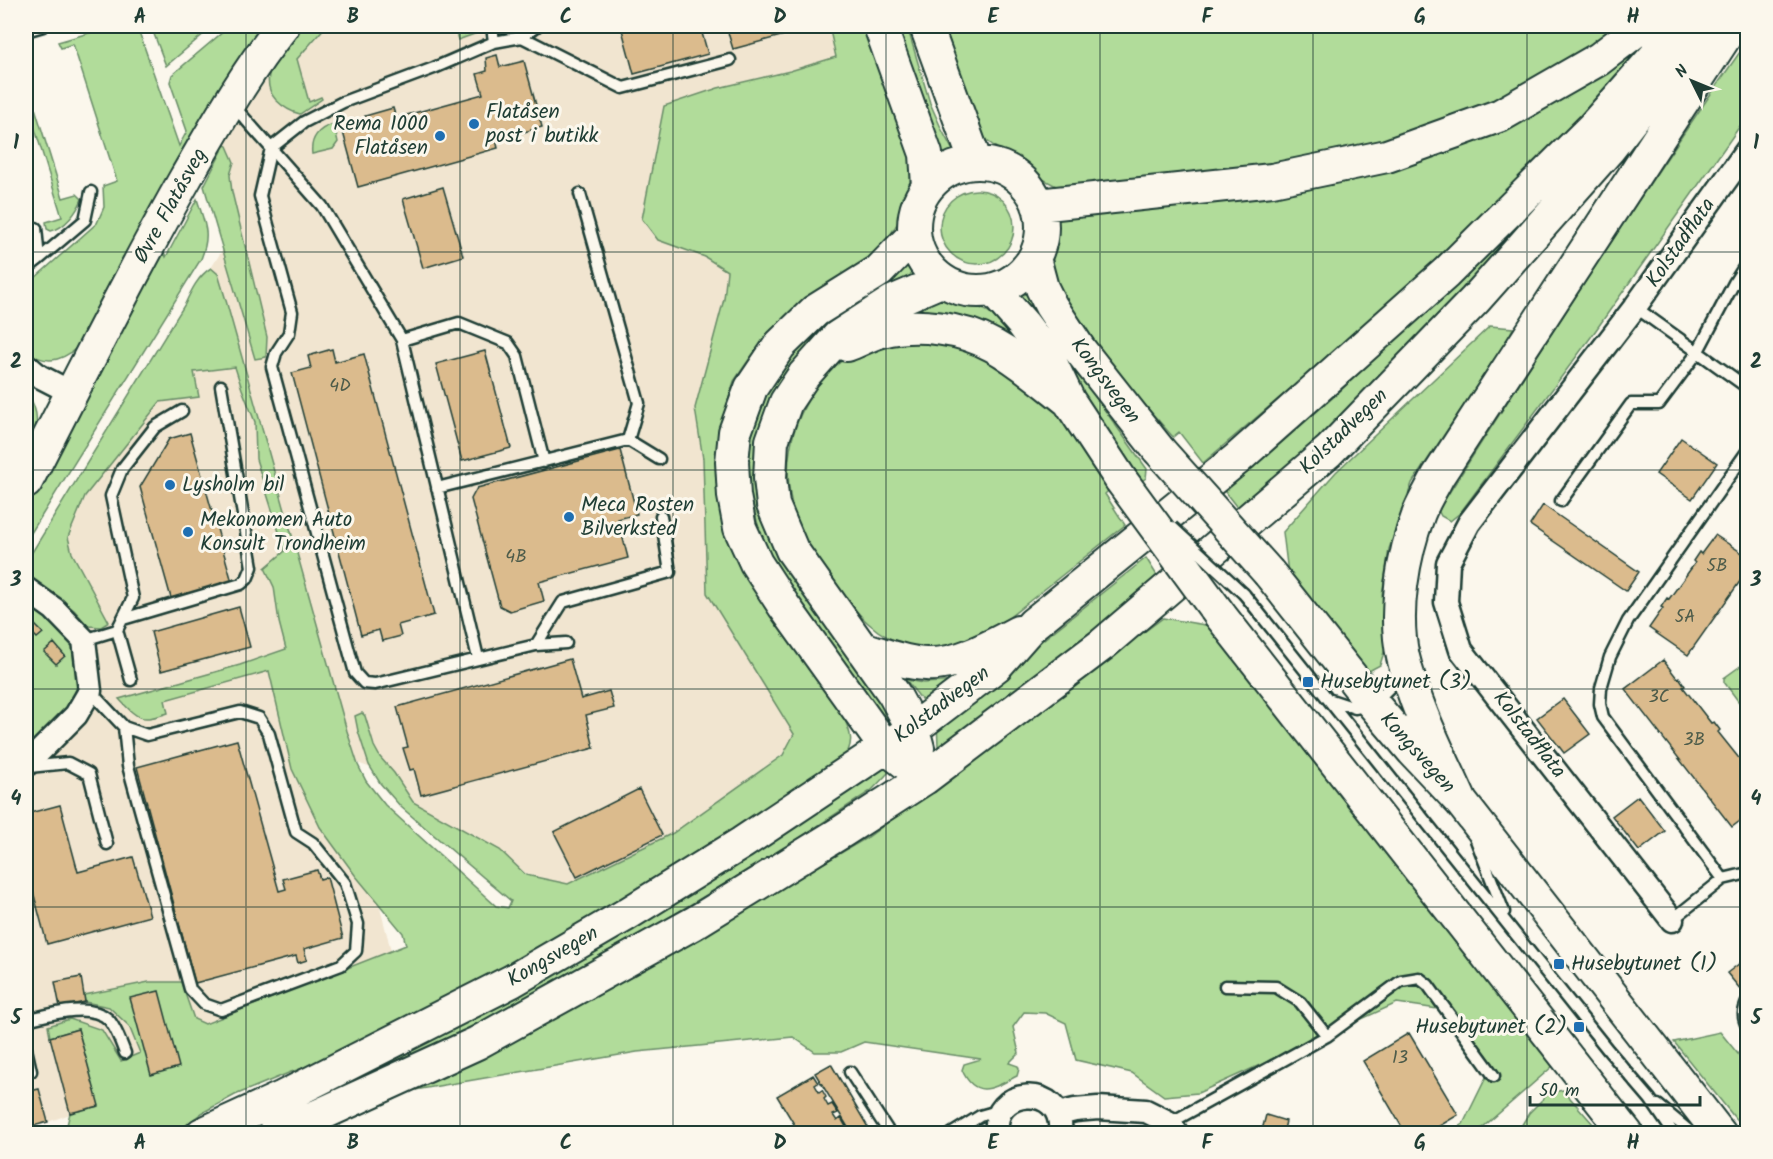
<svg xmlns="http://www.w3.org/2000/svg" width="1773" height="1159" font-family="Kalam,sans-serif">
  <rect width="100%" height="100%" fill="#fbf7ec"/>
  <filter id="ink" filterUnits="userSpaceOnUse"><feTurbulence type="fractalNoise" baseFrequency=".0167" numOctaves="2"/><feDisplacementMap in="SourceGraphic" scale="12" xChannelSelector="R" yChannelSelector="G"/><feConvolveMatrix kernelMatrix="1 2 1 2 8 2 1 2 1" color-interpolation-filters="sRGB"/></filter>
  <g filter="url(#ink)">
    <path fill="#f1e5d0" d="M300 26H829L837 57 790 71 718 88 658 240 705 257 727 271 724 299 695 408 703 459 707 593 794 734 783 754 673 833 568 884 526 874 500 850 413 802 394 773 382 772 341 757 402 993 26 1130V563L185 304 191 291 204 273 211 268 235 230 220 143Z"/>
    <path fill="#b1dc9a" stroke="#688c67" stroke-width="1.5" d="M113 26H137L179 146 187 131 170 82 172 75 230 26H268L85 340C67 359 49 368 26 351V286L97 223 104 207 103 186 117 181 73 44 61 48 58 42Z
      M151 26H213L166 66Z
      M300 26H326L297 59 309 102 321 97 322 99 300 114C291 112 282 106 276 100 254 76 285 44 300 26Z
      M454 26H483L477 33 458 40Z
      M829 26H865L911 158 910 186 897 224 881 250 796 307 770 332 750 358 734 381 719 430 717 496 726 531 841 711C852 735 856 743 840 765L655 886 346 1054 291 1072 235 1095 202 1113 175 1133H50L67 1125 70 1113 98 1106 78 1029 50 1037 48 1026 70 1019 102 1030 121 1061 140 1053 129 1026 109 1007 85 1002 84 995 149 982H181L194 1019 205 1024 406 945 403 933 355 875 320 827 292 769 269 671 165 700 168 713C140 722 139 720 119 699L240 665 286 649 279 622 274 587 265 568 285 551 256 459 255 422 242 389 235 367 194 372 199 397 160 402 85 496 68 537 72 553 109 622 101 627 88 626 74 610 26 574V562L185 304C191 291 198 276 211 268L218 274 225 297 347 731 358 765 366 781 385 805 496 906 508 908 511 901 401 807 380 783 369 765 358 731 355 716 362 713 365 716 374 746 380 757 394 773 413 802 500 850 526 875 568 884 673 833 783 755 794 734 707 593 703 459 695 408 724 299 727 271 705 257 658 240 642 219 664 106 718 88 790 71 836 57Z
      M893 26H907L930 103 942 130 953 151 940 157Z
      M935 26H1626L1548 79 1412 136 1248 170 1058 187 1039 177 1023 162 1004 153 987 141 972 125Z
      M1661 26H1671L1468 239 1339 352 1291 388 1203 463 1179 432 1173 437 1106 361 1063 303 1055 277 1052 253 1056 218 1118 213 1207 200 1609 67Z
      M1747 42V116L1591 337 1460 513 1450 521 1441 516 1438 510C1539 353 1639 195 1747 42Z
      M26 79 63 198 77 194 82 199C77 212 65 228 51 231L47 229 46 222 62 217 26 100Z
      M334 124 338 142 333 149 312 154C310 139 318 128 334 124Z
      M1601 134 1500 260 1243 515 1225 492 1337 394 1430 306Z
      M220 143 227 146 234 162 230 175 232 192 267 337 266 357 255 359 204 186 222 151Z
      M940 227a37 37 0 1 1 74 0a37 37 0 1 1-74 0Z
      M197 199C205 225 211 233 201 259L26 541V510L163 249 166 257Z
      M906 263 916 277 835 325 800 354 782 379 768 407 762 515 775 551 882 702 893 728 878 719C840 665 796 611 767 551 762 541 759 528 756 517 741 463 749 410 784 365 799 346 819 331 837 316 860 298 883 281 906 263Z
      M1028 288 1037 313 1046 328 1147 469 1146 478 1143 480 1138 479 1012 299Z
      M930 299C951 300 979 304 997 317 1010 326 1020 339 1031 350L875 321Z
      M1490 326 1513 328 1507 340 1412 483 1389 549 1382 595 1389 636 1380 665 1367 672 1288 573 1283 532 1336 472Z
      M888 340 977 346 1053 405 1111 488 1105 494 1125 525C1095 549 1066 572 1036 596 1014 613 992 634 965 644 931 655 894 647 868 623 855 612 844 595 834 581 820 561 803 542 796 519 780 471 789 422 820 383 830 370 843 358 858 350 867 346 878 343 888 340Z
      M26 391C42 415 38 429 26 453Z
      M1146 558 1163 585 956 743 938 746 937 721 996 677Z
      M26 601 46 616 75 647 78 682 71 706 26 755Z
      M1163 618 1211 626 1553 1066 1475 1134 1448 1133 1463 1124 1493 1063 1451 1011 1397 1003 1198 1093 1164 1096 1132 1073 1076 1060 1066 1023 1045 1013 1024 1012 1013 1027 1019 1053 1009 1063 1018 1066 1019 1069 1017 1076C995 1087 976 1101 962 1070L964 1064 981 1059 864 1042 841 1052H815L793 1037 637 1052 415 1090 640 971 868 837Z
      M1746 662 1748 663 1747 713 1724 682V678Z
      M906 680 923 683 959 681 929 709Z
      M888 753 893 762 888 773 872 790 786 847 663 921 541 988 457 1045 261 1133 223 1134Z
      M1720 1032 1747 1065V1133L1674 1042Z
      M1563 1090 1601 1133H1517L1529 1113 1549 1093Z"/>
    <path fill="#dbbb8d" stroke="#1f3d34" stroke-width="1.5" d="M621 26H700L708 54 634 74Z
      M726 26H818L733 49Z
      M497 55 500 67 524 61 542 127 496 140 498 148 358 187 343 132 367 126 365 116 393 108 396 118 483 94 477 74 487 71 486 58Z
      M443 187 463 256 423 268 403 199Z
      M332 349 335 362 364 354 434 615 398 625 401 636 382 641 379 630 361 635 292 373 311 368 308 356Z
      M485 351 511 448 462 461 436 364Z
      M190 433 232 582 171 598 140 487 169 439Z
      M1681 438 1717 463 1692 499 1656 474Z
      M620 450 637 514 618 519 628 558 539 582 544 601 510 611 500 606 471 499 477 488Z
      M1543 505 1639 572 1626 591 1530 525Z
      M1715 535 1748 557V570L1688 655 1649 628 1663 608 1661 607 1667 598 1669 599 1695 563 1693 561 1699 552 1701 554Z
      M239 607 250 647 161 671 151 632Z
      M34 624 43 633 37 638 28 629Z
      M54 643 65 656 56 664 44 652Z
      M570 659 581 699 609 691 614 708 586 715 594 748 421 795 414 769 410 770 403 748 408 747 397 707Z
      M1663 660 1677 678 1679 677 1685 686 1683 687 1711 723 1714 722 1720 730 1718 732 1746 767H1748V819L1746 820 1744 818 1732 827 1625 689Z
      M1563 699 1590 734 1564 753 1537 718Z
      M237 740 279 891 286 889 283 879 317 870 320 879 327 877 343 938 304 949 307 960 298 963 296 956 195 983 137 767Z
      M639 789 662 835 577 877 554 832Z
      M1638 796 1665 831 1639 851 1612 816Z
      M60 805 78 872 133 857 150 916 47 944 26 865V814Z
      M1748 957V985L1741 990 1727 973Z
      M81 977 85 1002 60 1007 55 982Z
      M159 991 179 1067 151 1075 130 998Z
      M78 1029 99 1106 70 1113 50 1037Z
      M1409 1033 1458 1115 1426 1134H1406L1363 1061Z
      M831 1064 872 1134H852L815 1073Z
      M813 1075 818 1083 815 1085 819 1092 822 1090 826 1097 824 1099 828 1106 832 1104 838 1113 833 1115 837 1121 841 1118 846 1127 842 1130 844 1134H800L777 1096Z
      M39 1089 48 1122 26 1128V1092Z
      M1266 1115 1286 1121 1283 1134H1261Z
      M527 1128 528 1134H513L512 1131Z"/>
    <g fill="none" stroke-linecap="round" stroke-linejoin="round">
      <g stroke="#1f3d34" stroke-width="15">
        <path id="lane" d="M492 26 494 42
          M537 26 522 37 494 42 434 68 343 102 304 122 271 148 260 196 292 312 289 333 276 353 272 367 355 673 364 683 375 684 536 645 563 602 670 572 661 516
          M26 31 43 26
          M522 37 623 88 730 60
          M232 104 322 206 402 340 478 658
          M580 194 639 403 628 440
          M39 259 85 220 91 192
          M26 269 39 259 36 228
          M1635 307 1748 388
          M402 340 459 323 508 343 517 356 544 462
          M437 488 628 440 659 459
          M1561 501 1631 404H1659L1697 353 1734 283 1748 261
          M1244 594 1608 1050 1650 1099 1674 1134
          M123 619 241 584 247 579 252 567 221 386
          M117 630 131 680
          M84 640 117 630 133 598 111 496 122 469 155 427 182 411
          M536 645 566 643
          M90 691 124 727 147 735 240 712 259 718 269 734 296 832 313 843 345 883 358 924 356 951 341 965 221 1010 204 1004 190 989 128 766 124 727
          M1328 699 1355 708 1373 704 1393 684 1398 671
          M29 767 68 763 89 774 107 844
          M1476 840 1504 912
          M1723 879 1603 717 1600 704 1601 688 1610 657 1628 621 1748 450
          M1672 920 1723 879 1748 873
          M1225 986 1276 987 1300 1002 1327 1036
          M1748 1000C1743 1011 1742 1017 1748 1028
          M26 1020C48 1015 89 1002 108 1019 116 1027 121 1043 125 1053
          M26 1049 31 1071 26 1073
          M850 1072 890 1134
          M1658 1105 1693 1134
          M1170 1123 1327 1036 1401 981 1419 978 1428 985 1494 1076
          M951 1134 980 1116 1001 1110"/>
      </g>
      <g stroke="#1f3d34" stroke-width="27">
        <path id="street" d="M26 365 39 376 72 393
          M26 589 54 609 84 640 90 691 76 715 26 765
          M1672 920 1461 650 1446 602 1448 563 1469 523 1635 307 1748 149
          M1058 1114 1075 1110 1098 1108 1146 1111 1170 1123 1177 1134
          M998 1134C987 1088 1066 1080 1060 1134"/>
      </g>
      <g stroke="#1f3d34" stroke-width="36">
        <path id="secondary" d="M880 26 926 154 928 186
          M926 26 976 163
          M914 227a64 64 0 1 1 128 0a64 64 0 1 1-128 0Z
          M1038 205 1272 180 1387 156 1501 115 1599 59 1642 26
          M913 236 879 271 815 311 780 345 751 388 735 432 732 462 734 496 740 528 756 563 784 606 885 747 925 778
          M1034 258 1042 288 1051 306 1080 350 1158 449
          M993 290 1023 324 1048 357 1069 401 1121 480
          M847 345C858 341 870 334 882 331 916 322 963 328 994 346 1021 361 1045 382 1069 401
          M26 482C78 381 129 278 185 179 216 126 245 73 283 26
          M1269 573 1373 704 1413 751 1461 802 1720 1134
          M1220 615 1627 1134
          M862 648C883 654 904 663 926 664 956 666 992 646 1018 632
          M918 748 913 729 894 694 792 550 773 505 770 478 772 441 786 402 804 375 838 337 892 302 941 281
          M1461 802C1440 755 1415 707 1403 657 1393 613 1403 555 1419 513 1424 501 1432 488 1438 476L1732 26
          M202 1134 283 1097 512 981 624 916 742 843 913 729 996 666 1033 624 1237 459 1446 273 1593 127 1682 26
          M274 1134 317 1116 477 1043 694 923 843 831 925 778 1103 644 1329 451 1475 300 1609 149 1705 26"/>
      </g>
      <use href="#lane" stroke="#fbf7ec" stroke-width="10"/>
      <use href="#street" stroke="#fbf7ec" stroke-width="22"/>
      <use href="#secondary" stroke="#fbf7ec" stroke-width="32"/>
      <g stroke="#1f3d34" stroke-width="15" stroke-linecap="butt">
        <path id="lane-bridge" d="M1172 527 1244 594"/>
      </g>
      <g stroke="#1f3d34" stroke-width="36" stroke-linecap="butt">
        <path id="secondary-bridge" d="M1158 449 1269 573
          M1121 480 1220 615"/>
      </g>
      <use href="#lane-bridge" stroke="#fbf7ec" stroke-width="10"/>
      <use href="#secondary-bridge" stroke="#fbf7ec" stroke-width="32"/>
    </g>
  </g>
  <path fill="none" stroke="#1f3d34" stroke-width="1.5" stroke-opacity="0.55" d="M246 26V1134M460 26V1134M673 26V1134M886 26V1134M1100 26V1134M1313 26V1134M1527 26V1134M26 252H1748M26 470H1748M26 689H1748M26 907H1748"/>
  <g fill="#1f6fb2" stroke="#fbf7ec" stroke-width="2">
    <circle cx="474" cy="124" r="6"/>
    <circle cx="440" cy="136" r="6"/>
    <circle cx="170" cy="485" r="6"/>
    <circle cx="569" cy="517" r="6"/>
    <circle cx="188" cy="532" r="6"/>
    <rect x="1302" y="676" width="12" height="12" rx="3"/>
    <rect x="1553" y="958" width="12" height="12" rx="3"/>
    <rect x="1573" y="1021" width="12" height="12" rx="3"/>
  </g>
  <g text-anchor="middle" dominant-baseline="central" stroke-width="6" stroke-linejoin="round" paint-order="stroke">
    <g font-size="18" fill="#4e5c4a">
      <text x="340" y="386">4D</text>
      <text x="516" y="557">4B</text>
      <text x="1717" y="566">5B</text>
      <text x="1685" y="617">5A</text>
      <text x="1659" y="697">3C</text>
      <text x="1694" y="740">3B</text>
      <text x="1400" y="1058">13</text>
    </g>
    <g font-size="21" fill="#1f3d34" stroke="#fbf7ec" text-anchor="start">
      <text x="486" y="112">Flatåsen<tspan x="486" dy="24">post i butikk</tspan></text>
      <text x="428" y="124" text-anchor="end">Rema 1000<tspan x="428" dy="24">Flatåsen</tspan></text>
      <text x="182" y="485">Lysholm bil</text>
      <text x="581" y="505">Meca Rosten<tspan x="581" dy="24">Bilverksted</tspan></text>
      <text x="200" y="520">Mekonomen Auto<tspan x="200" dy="24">Konsult Trondheim</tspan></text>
      <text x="1320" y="682">Husebytunet (3)</text>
      <text x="1571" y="964">Husebytunet (1)</text>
      <text x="1567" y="1027" text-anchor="end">Husebytunet (2)</text>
    </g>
    <g font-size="21" fill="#1f3d34" stroke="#fbf7ec">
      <text transform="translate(171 206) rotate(-61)">Øvre Flatåsveg</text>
      <text transform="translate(1681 243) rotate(-55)">Kolstadflata</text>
      <text transform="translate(1105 381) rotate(53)">Kongsvegen</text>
      <text transform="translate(1344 432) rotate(-44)">Kolstadvegen</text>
      <text transform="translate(942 705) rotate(-37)">Kolstadvegen</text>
      <text transform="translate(1529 735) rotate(52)">Kolstadflata</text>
      <text transform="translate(1417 753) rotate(48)">Kongsvegen</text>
      <text transform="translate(553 957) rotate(-30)">Kongsvegen</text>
    </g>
  </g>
  <rect width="1773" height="1159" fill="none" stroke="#fbf7ec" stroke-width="66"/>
  <g transform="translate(1692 81) rotate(313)" stroke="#fbf7ec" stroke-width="4.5" paint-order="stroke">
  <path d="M0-4.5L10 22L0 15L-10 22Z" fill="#1f3d34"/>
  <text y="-9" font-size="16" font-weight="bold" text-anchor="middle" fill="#1f3d34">N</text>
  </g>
  <path d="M1530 1096v9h170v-9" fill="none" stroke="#1f3d34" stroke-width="3"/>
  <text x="1539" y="1096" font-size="18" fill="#1f3d34" stroke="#fbf7ec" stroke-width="4.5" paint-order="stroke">50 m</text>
  <rect x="33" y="33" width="1707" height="1093" fill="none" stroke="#1f3d34" stroke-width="2"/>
  <g font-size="20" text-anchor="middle" font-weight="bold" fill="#1f3d34">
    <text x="140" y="23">A</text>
    <text x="353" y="23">B</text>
    <text x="566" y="23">C</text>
    <text x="780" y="23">D</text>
    <text x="993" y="23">E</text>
    <text x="1207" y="23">F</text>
    <text x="1420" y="23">G</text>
    <text x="1633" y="23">H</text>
    <text x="16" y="149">1</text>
    <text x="1756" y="149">1</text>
    <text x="16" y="368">2</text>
    <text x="1756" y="368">2</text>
    <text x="16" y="586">3</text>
    <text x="1756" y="586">3</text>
    <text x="16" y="805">4</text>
    <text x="1756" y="805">4</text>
    <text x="16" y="1024">5</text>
    <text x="1756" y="1024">5</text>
    <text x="140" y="1149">A</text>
    <text x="353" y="1149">B</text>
    <text x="566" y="1149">C</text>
    <text x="780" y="1149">D</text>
    <text x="993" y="1149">E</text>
    <text x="1207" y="1149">F</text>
    <text x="1420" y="1149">G</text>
    <text x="1633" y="1149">H</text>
  </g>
</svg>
